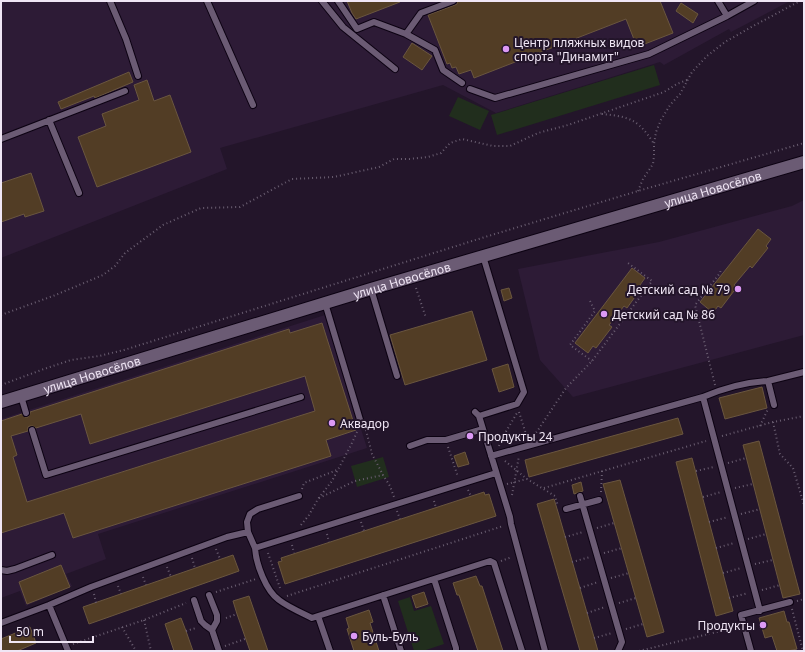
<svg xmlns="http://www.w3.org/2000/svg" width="805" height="652" font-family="'Noto Sans',sans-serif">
  <rect width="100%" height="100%" fill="#23152a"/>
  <path fill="#2d1b36" d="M1 1H790L731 32 729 29 664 65 660 62 496 113 443 85 220 148 227 169 1 258Z
    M804 200V335L573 397 540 360 518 269 659 242 792 206Z
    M325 315 367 448 98 534 106 559 66 574 72 586 26 606 20 591 1 598V419Z"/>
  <path fill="#212e1d" d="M654 65 660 85 497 135 491 115Z
    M458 97 489 111 480 130 449 116Z
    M383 457 389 477 357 487 351 466Z
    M410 597 414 611 431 606 444 644 423 651H414L398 601Z"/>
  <path fill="#523d25" stroke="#6a563f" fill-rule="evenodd" d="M347 1H400V2L356 19 352 13Z
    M457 1H660L673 33 637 47 626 19 474 78 471 70 459 74 456 67 452 68 450 63 447 64 428 15 455 5 457 4Z
    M681 3 698 14 693 23 676 11Z
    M412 43 432 56 422 70 403 57Z
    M129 72 133 82 95 98 94 96 61 109 58 102Z
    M147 80 154 101 170 95 191 152 97 187 78 137 106 126 102 114 139 100 134 85Z
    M31 173 44 211 25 217 24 214 1 222V183Z
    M758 229 771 239 766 246 768 248 752 268 750 266 734 285 737 287 721 308 718 306 713 313 700 302Z
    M632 268 645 278 640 285 642 287 627 308 624 306 609 325 612 327 596 348 593 346 588 353 575 343Z
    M509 288 512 298 504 301 501 290Z
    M472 311 487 360 405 385 390 335Z
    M322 323 356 430 326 440 331 456 73 538 64 513 1 533V421L22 414 25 417H28L30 414V412L289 329 290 333ZM305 376 315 411 27 502 13 457 17 455 11 436 28 431V427L30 426H33L36 428 81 414 90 444Z
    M508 364 514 387 499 392 492 369Z
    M762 387 767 408 725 419 719 398Z
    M678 418 683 434 529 477 525 460Z
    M759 441 800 594 783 598 743 445Z
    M465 452 469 464 458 467 454 456Z
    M692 458 733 611 716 616 676 462Z
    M620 480 664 632 647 637 603 484Z
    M581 482 583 491 574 494 572 485Z
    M484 492 485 495 489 494 496 516 285 584 278 562 282 561 281 558Z
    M554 499 558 512 598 651H580L537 504Z
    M233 555 239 571 89 624 83 607Z
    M61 565 70 587 27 604 19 582Z
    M476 576 480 586H482L503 651H478L459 595H457L453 583Z
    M424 592 428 604 416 608 412 596Z
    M249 596 268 651H250L237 614 233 601Z
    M369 610 373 622 370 623 379 651H354L347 629 349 628 346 618Z
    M784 611 787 622H789L797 649 788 651H777L772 636 765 638 759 618Z
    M181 618 186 631 193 651H174L165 624Z
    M30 627 36 643 17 651H1V639Z"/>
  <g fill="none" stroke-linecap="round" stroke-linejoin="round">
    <g stroke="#0c0212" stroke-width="8">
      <path id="lane" d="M110 1 126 39 138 76
        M207 1 253 105
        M322 1 343 27 395 69
        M338 1 357 29 374 22 406 34 435 50 443 70 462 83
        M718 1 727 16
        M406 34 421 13 453 1
        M470 89 495 98 649 54 727 16 754 1
        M49 120 79 193
        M1 139 125 91
        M371 289 397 376
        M325 303 361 423
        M768 381 804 372
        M21 396 26 413
        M475 412 479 416 510 517 511 524 545 651
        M479 416 517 404 524 392 483 256
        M32 430 46 475 301 397
        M410 446 427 440H446L483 429
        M491 456 703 397
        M580 496 622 642 618 651
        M566 509 599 500
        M255 548 248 532 247 522 250 514 258 509 299 496
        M1 570 7 571 15 569 52 555
        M434 579 456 648V651
        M209 595 217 615V621L212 630
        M383 595 401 651
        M194 600 201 621 205 625 212 630 219 651
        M49 605 68 651
        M760 611 703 397C724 388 745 382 768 381L774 405
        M318 616 490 561 494 563 522 651
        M1 623 49 605 91 587 227 537 248 532
        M330 651 318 616 312 618C302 613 288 607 279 600 266 591 256 564 255 548L496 473
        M751 651 741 615 790 602"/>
    </g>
    <g stroke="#0c0212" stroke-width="14">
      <g id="street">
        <path id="s1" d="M1 402 371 289 804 162"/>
      </g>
    </g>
    <path stroke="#6a5e71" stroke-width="2" stroke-dasharray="1 3" stroke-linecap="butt" d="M602 114C612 115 624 116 633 121 641 125 650 137 654 144
      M638 191 643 179 653 164 654 156V144L656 132 661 120 670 105 680 94 692 72 707 56 725 42 755 25 800 1
      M416 288 426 318
      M590 301 595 311 570 345 592 361
      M1 315 53 296 103 275 115 266 125 253 163 225 201 208 240 207 292 179 334 177 379 167 394 159H409L428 157 441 153 450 143 462 139 493 146H510L538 133 568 125 664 92 677 84 687 80
      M1 385 44 369 71 360 99 356 124 350 485 237 638 191 804 143
      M715 385 695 305 720 273 721 269
      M519 412 526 434 529 438
      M773 422 780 454 793 468 804 505
      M760 426 768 409
      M366 430 372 454 383 475
      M534 436 566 388 592 361 652 281 628 263
      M722 436 773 422 804 416
      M499 446 501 440 517 413
      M448 447 458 477
      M505 461 527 479 555 496 558 506
      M728 463 746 458
      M696 471 714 467
      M507 484 527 479
      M544 488 706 441
      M735 488 753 484
      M302 489 304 483 337 470
      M468 490 471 496
      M601 492 602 471
      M512 495 519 456
      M703 497 721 492
      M319 498 355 481 383 475 390 486 394 497
      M434 501 436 508
      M397 511 400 519
      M741 514 760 509
      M361 522 364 531
      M709 522 728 517
      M301 525 309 515 318 499 332 481 351 445 358 430
      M597 528 614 523
      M327 534 329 542
      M565 537 583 532
      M748 539 766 534
      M292 545 294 553
      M716 548 734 543
      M216 549 220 559
      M268 553 280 588
      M604 553 622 548
      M192 558 195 568
      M501 561 512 557
      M572 562 590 557
      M755 564 773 560
      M167 567 171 577
      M723 573 741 568
      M143 577 146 585
      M611 578 629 573
      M118 586 121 594
      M580 588 598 582
      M762 590 780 585
      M216 592 256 579
      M94 594 96 603
      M287 596 503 526
      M729 598 748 593
      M797 601 804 599
      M619 603 636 598
      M792 609 803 651
      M587 613 605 607
      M226 618 237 614
      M144 620 151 651
      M122 627 136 651
      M626 629 643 624
      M186 631 196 628
      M594 638 612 633
      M73 644 144 620 186 603
      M225 646 245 639
      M639 651 737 627"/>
    <use href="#lane" stroke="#6b5b74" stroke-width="6"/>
    <use href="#street" stroke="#6b5b74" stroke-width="12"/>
  </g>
  <g fill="#dc99f5" stroke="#23152a" stroke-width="1.5">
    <circle cx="506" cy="49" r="4"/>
    <circle cx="738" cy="289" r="4"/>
    <circle cx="604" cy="314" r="4"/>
    <circle cx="332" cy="423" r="4"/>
    <circle cx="470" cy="436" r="4"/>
    <circle cx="763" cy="625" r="4"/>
    <circle cx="354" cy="636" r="4"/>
  </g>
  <g text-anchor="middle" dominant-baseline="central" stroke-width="4" stroke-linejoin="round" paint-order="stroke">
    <g font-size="12" fill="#f0e6f5" stroke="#23152a" text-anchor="start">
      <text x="514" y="42">Центр пляжных видов<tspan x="514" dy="14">спорта "Динамит"</tspan></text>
      <text x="730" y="289" text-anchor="end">Детский сад № 79</text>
      <text x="612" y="314">Детский сад № 86</text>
      <text x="340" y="423">Аквадор</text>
      <text x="478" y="436">Продукты 24</text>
      <text x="755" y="625" text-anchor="end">Продукты</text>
      <text x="362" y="636">Буль-Буль</text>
    </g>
    <g font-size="12" fill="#f0e6f5" stroke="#23152a">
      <text stroke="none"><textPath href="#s1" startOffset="743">улица Новосёлов</textPath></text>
      <text stroke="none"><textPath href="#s1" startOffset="419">улица Новосёлов</textPath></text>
      <text stroke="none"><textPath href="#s1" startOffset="95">улица Новосёлов</textPath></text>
    </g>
  </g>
  <rect width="805" height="652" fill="none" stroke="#f0e6f5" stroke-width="4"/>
  <path d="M10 636v6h83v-6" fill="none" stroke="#f0e6f5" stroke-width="2"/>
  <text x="16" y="636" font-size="12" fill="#f0e6f5" stroke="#23152a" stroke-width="3" paint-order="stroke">50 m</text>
</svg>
